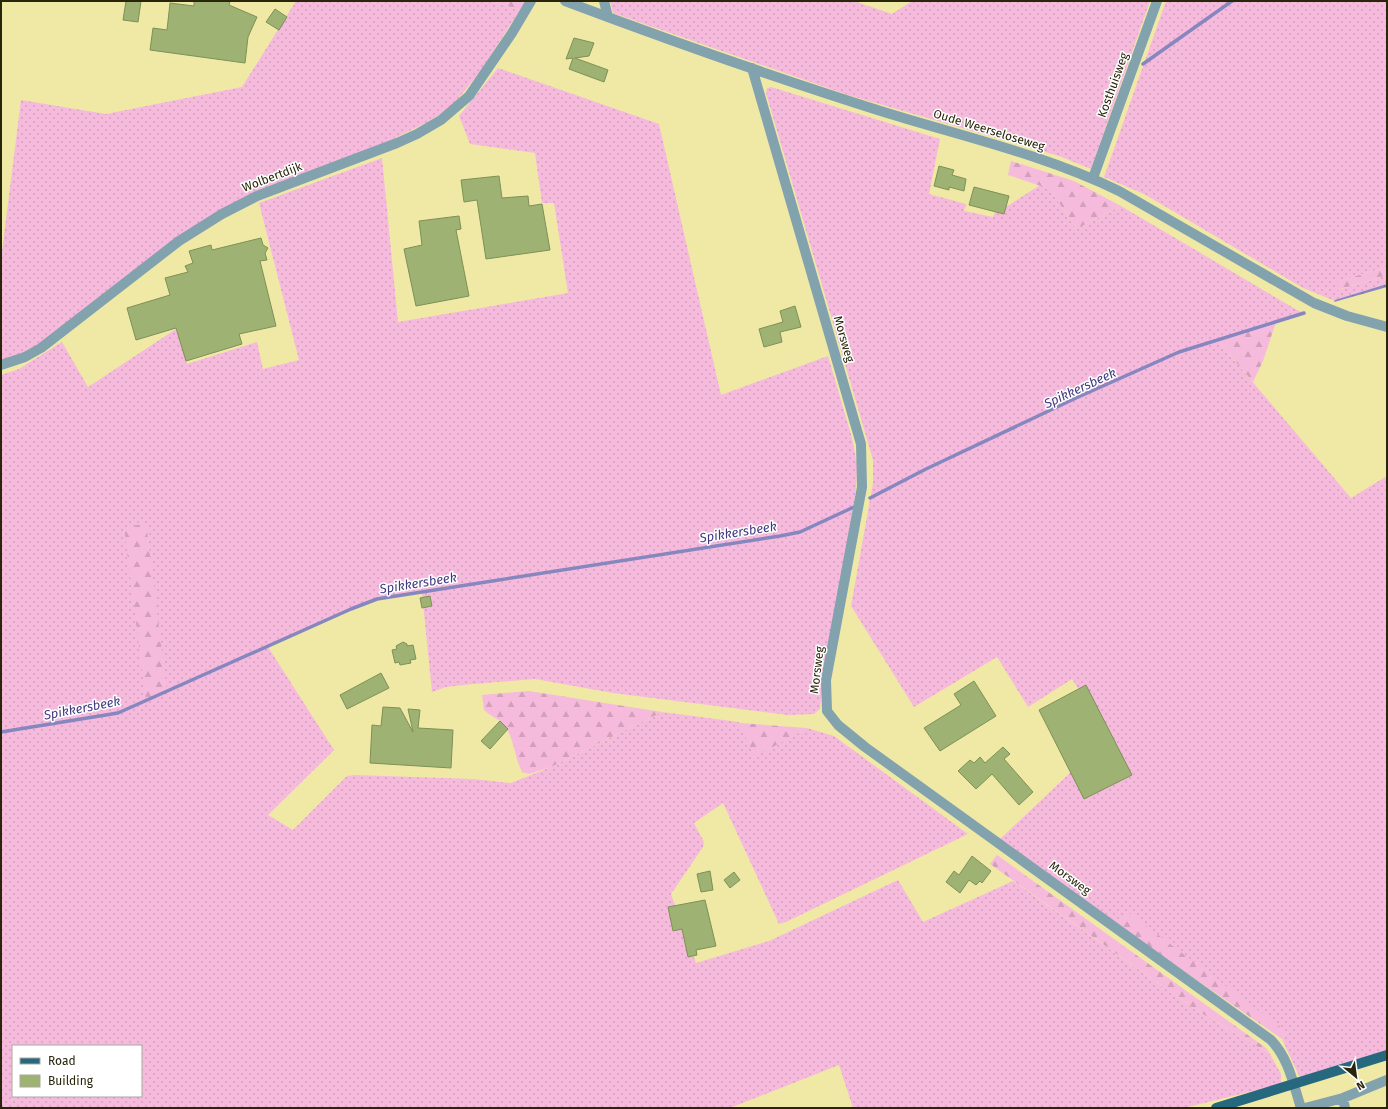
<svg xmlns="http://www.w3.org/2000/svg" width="1388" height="1109" font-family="'Fira Sans',sans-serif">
  <defs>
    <pattern id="grass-dots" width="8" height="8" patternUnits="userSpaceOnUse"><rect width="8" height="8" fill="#f6badd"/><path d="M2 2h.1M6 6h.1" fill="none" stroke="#d3a0bc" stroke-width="1.8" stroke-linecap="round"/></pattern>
    <pattern id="forest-firs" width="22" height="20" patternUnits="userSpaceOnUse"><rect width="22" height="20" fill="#f6badd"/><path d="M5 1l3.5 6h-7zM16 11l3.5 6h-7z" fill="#d3a0bc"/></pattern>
    <pattern id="water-waves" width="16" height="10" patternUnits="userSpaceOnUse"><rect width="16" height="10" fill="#8687bf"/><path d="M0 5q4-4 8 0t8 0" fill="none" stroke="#6e6e99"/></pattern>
  </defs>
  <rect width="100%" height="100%" fill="#f0e9a5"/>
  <path fill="url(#grass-dots)" fill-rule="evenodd" d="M296 1H492L520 10 480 72 453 105 430 121 366 152 258 191 55 333 18 358 1 363V259L21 100 106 114 242 87Z
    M610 1H854L892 14 912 1H1150L1091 169 1059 156 848 95 613 13Z
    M1166 1H1387V267L1339 281 1338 290 1387 275V284L1335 301 1303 288 1144 194 1104 177Z
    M498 68 659 124 721 395 828 356 852 438 857 464 856 490 822 689 820 709 814 714 788 715 613 693 535 679 473 684 446 687 432 692 422 593 377 599 351 609 268 647 334 750 268 815 293 830 347 776 355 775 473 779 511 783 551 767 662 712 739 722 755 756 807 728 834 736 968 834 788 921 779 924 723 803 694 823 704 842 703 847 671 894 696 963 769 941 898 880 923 922 1013 881 1196 1010 1270 1054 1281 1074V1084L1184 1108H853L839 1065 730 1108H1V375L19 369 62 342 88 387 176 329 187 364 257 342 263 369 299 360 259 203 382 158 398 322 568 293 554 203H542L535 153 470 144 459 116ZM13 1046H141V1096H13Z
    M771 87 940 139 929 194 966 204 964 211 993 217 996 210 1009 205 1040 185 1050 189 1076 229 1121 206 1297 310 1304 313 1217 340 1351 498 1387 476V1051L1301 1080 1282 1039 1287 1032 1113 922 999 840 1109 736 1072 679 1028 707 997 657 914 707 851 606 873 483V460L766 93 767 88Z"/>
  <path fill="url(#forest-firs)" d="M492 1H527L520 10Z
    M1011 161 1074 181 1121 206 1076 229 1050 189 1008 175Z
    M1387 267V275L1337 290 1335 287V283L1339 281Z
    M1276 322 1263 361 1253 382 1217 340Z
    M146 523 167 692 146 701 124 528Z
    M529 691 662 712 551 767 529 774 522 772C514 757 515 739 504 725 498 718 490 716 484 710L482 695Z
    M739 723 807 728 755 757Z
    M997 855 1266 1048 1270 1054 1196 1010 990 864Z
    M1129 913 1287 1032 1282 1039 1113 922Z"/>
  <path fill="url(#water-waves)" d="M1387 284V287L1334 302 1335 300Z"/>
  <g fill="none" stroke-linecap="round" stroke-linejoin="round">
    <path stroke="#8687bf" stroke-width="3.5" d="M1143 64 1232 1
      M870 498 926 469 1076 398 1179 352 1304 313
      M1 732 118 713 351 609 377 599 780 536 800 532 854 507"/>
  </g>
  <path fill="#9eb274" stroke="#7d9154" d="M126 1H141L138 22 123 20Z
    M194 1H230L229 5 257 17 248 37 245 63 150 50 153 28 167 30 170 3 194 6Z
    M275 9 287 17 279 30 266 22Z
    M574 38 594 43 589 56 575 58 608 70 604 82 569 69 573 58 566 59Z
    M939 166 954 170 952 175 966 179 964 191 949 187V190L934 186Z
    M499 176 502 198 528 196 529 206 542 204 550 250 486 259 477 200 464 202 461 180Z
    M974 187 1009 196 1004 214 969 205Z
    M459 216 461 229 456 230 469 296 416 306 404 249 422 245 419 221Z
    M261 238 263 245 268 248 265 253 267 260 260 261 276 326 239 334 242 344 186 361 176 328 136 340 127 308 170 295 165 278 188 272 185 266 193 263 189 251 211 245 212 250Z
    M795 306 801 327 780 332 782 342 764 347 759 329 783 322 780 311Z
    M430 596 432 606 422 608 420 598Z
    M403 642 407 644V646L413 645 416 659 410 660 411 663 400 665 399 662 395 663 392 650 397 649 396 646Z
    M381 673 389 688 347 709 340 695Z
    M974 681 996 716 940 751 924 728 961 705 954 694Z
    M1086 685 1132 775 1084 799 1039 710Z
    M383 707 400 708 413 732 408 709 420 710 418 728 453 730 451 768 370 763 372 725 381 726Z
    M500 721 508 729 490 749 481 741Z
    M1003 747 1010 754 1004 759 1033 792 1019 805 992 774 976 789 958 771 970 760 974 763 980 757 985 763Z
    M972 856 991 871 982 883 980 881 976 885 969 880 960 893 946 882 954 871 959 875Z
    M710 871 713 890 701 892 697 874Z
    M734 872 740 880 730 888 724 880Z
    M705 900 716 946 696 950 697 955 688 957 682 929 673 931 668 907Z"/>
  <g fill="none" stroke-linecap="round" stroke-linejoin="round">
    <path stroke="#82a2ae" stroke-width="10" d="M565 1C671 41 779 79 887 113 965 137 1045 155 1119 191L1314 303 1347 316 1387 327
      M604 1 608 17
      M752 68 861 444 862 487 826 680 827 711 838 725 865 747 1271 1040C1289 1059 1293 1083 1301 1108
      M1093 178 1157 1
      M1 365 25 357 41 348 179 241 222 214 257 196 397 143 417 134 441 120 469 96 512 33 531 1
      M1343 1098 1345 1108
      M1305 1108 1343 1098 1387 1080"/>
    <path stroke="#26687e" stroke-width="10" d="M1216 1108 1387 1055"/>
  </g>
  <g text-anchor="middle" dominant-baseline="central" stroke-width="3" stroke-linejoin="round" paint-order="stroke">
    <g font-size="12" fill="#28250a" stroke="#fff">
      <text transform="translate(1113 85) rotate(-70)">Kosthuisweg</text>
      <text transform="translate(989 130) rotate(17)">Oude Weerseloseweg</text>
      <text transform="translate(272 177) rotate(-21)">Wolbertdijk</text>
      <text transform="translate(844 339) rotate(74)">Morsweg</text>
      <text transform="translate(817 670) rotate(-83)">Morsweg</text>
      <text transform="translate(1070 878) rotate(36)">Morsweg</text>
    </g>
    <g font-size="13" font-style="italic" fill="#413b81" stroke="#fff">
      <text transform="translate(1080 388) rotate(-25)">Spikkersbeek</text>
      <text transform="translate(738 532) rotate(-9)">Spikkersbeek</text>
      <text transform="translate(418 583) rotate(-9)">Spikkersbeek</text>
      <text transform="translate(82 708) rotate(-11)">Spikkersbeek</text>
    </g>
  </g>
  <rect width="1388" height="1109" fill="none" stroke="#28250a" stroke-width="4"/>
  <rect x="12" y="1045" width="130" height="52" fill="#ffffff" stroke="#a9a89d"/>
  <rect x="20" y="1058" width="20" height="6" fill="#26687e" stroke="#a9a89d"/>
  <text x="48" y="1065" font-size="12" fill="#28250a">Road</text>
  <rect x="20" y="1075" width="20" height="12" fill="#9eb274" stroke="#a9a89d"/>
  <text x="48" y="1085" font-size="12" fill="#28250a">Building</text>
  <g transform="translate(1356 1077) rotate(151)" stroke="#ffffff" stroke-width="3" paint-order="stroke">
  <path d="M0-3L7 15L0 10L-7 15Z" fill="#28250a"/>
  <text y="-6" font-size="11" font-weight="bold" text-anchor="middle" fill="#28250a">N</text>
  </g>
</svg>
